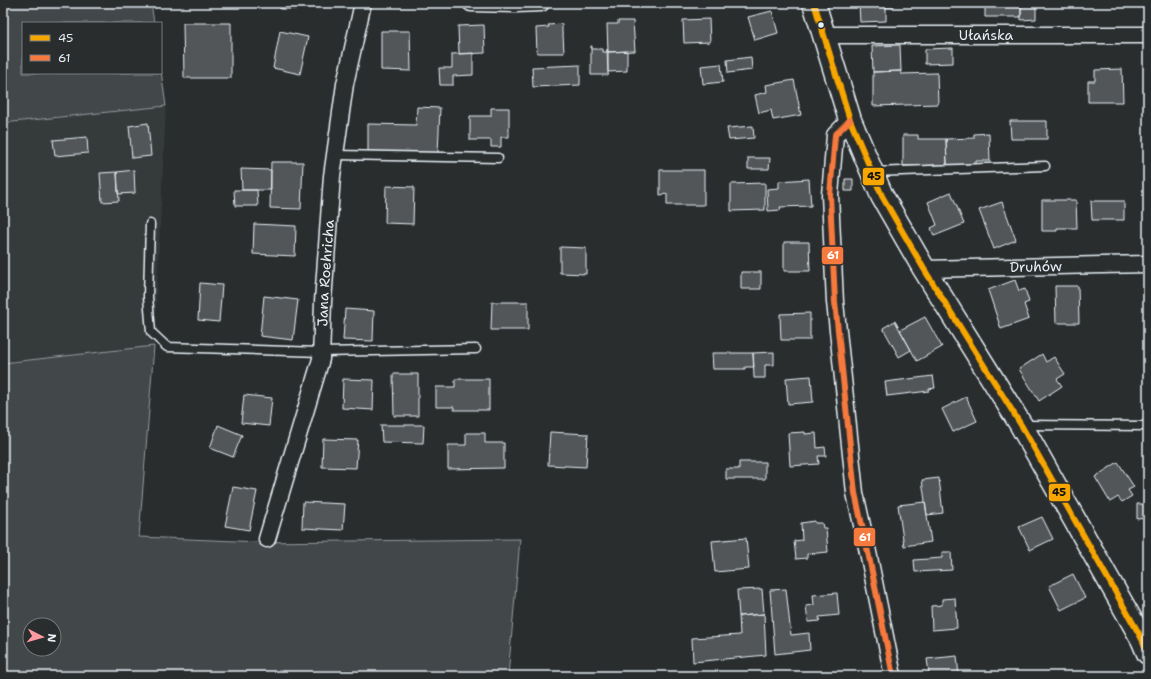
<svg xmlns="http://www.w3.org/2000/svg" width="1151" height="679" font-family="'Shantell Sans',sans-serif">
  <rect width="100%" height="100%" fill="#2a2d2e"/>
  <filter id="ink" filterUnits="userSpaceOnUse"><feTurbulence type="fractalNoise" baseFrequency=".025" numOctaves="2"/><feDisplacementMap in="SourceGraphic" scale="8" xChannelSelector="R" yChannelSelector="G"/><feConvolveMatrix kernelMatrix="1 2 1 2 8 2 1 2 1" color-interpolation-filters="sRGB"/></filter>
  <g filter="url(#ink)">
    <path fill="#363a3b" d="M166 106 154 346 3 363V123Z"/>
    <path fill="#424648" stroke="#959ca0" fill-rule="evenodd" d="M3 3H151L154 23H23V73H161V71L166 106 3 123Z
      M154 346 139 537 260 542 520 539 508 676H3V363ZM30 625H54V649H30Z"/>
    <path fill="#535759" stroke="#e8f1f8" d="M280 3H306V9H280Z
      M859 3H893L894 7H886V21L860 22Z
      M985 3H1021V17H985Z
      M1021 3H1036V19L1021 20Z
      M772 11 778 33 755 40 748 17Z
      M709 19 710 42 684 43 683 20Z
      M618 21H633L635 51 608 52 607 24H618Z
      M183 23H231V78H184Z
      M562 24V34H563L564 53H537L536 28 549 27 548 25Z
      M484 25 485 53 459 54 458 26Z
      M280 31 308 37 300 74 273 68Z
      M381 31H410L411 71 381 70Z
      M900 45 901 71 873 72 872 46Z
      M591 46H592V49H603V52H607V49L608 74 609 75H591Z
      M953 48V63L925 64V49Z
      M627 51V71L608 72V52Z
      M1146 52H1148V78H1146Z
      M473 53V75L453 76V85H440L439 68H452V54Z
      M751 57 752 70 728 73 727 60Z
      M721 64 723 82 703 84 701 66Z
      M580 65V85L533 87 532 67Z
      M1122 69 1123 102H1088V81H1095V70Z
      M901 71V74L937 73 938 104 873 106V72Z
      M794 80 801 115 773 120 771 110 759 113 755 95 767 92 766 85Z
      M417 107 440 108 438 153 368 151V124L416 125Z
      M491 108H509V137H501V147H491V140H470V116H491Z
      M1010 121H1047V139H1011Z
      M148 123 151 156 132 158 129 126Z
      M753 126 754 138 729 140 727 128Z
      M989 133 990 161H976V164L947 165 946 139 974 138V134Z
      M903 135H918V139H946L947 165 903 166Z
      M87 137 88 153 55 156 53 140Z
      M748 158H770L769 169H748Z
      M271 162H303L301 209 270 208Z
      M241 169 271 170V190H242Z
      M134 170 135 193 118 194 117 172Z
      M660 170H704V205H667V194L660 195Z
      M117 172 119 201 102 202 100 173Z
      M809 179 811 206 780 207 781 210 768 211 767 189 779 188V181Z
      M845 179H853V191H845Z
      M765 183V210L731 211V184Z
      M386 186 414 187 413 224 385 223Z
      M234 190H257L258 206H235Z
      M951 192 964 224 934 236 931 228 937 225 928 202Z
      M1042 200H1076L1077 228H1057V231H1042Z
      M1091 201H1124V220H1092Z
      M1002 202 1016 240 994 249 979 210Z
      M254 224 296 226 295 256 253 254Z
      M784 242H809L810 271H784Z
      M560 247 586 248V274L560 273Z
      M741 272H761V289H741Z
      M1015 280 1019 291 1025 289 1029 302 1024 304 1029 319 1001 329 988 290Z
      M200 283 222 285 219 322 198 320Z
      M1055 286H1078L1079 323H1056Z
      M264 296 298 300 293 340 260 336Z
      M492 302H528V330H491Z
      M345 309 374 311 373 341 343 340Z
      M810 313V340H781L780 314Z
      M925 317 942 347 917 361 900 330Z
      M895 321 911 350 899 357 883 328Z
      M774 352V365H765V378H754L753 353Z
      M712 353H753L754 367H745V369H713Z
      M1042 354 1046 362 1054 357 1065 374 1057 379 1062 386 1039 401 1019 369Z
      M393 374H418V416H394Z
      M811 376 813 402 788 404 786 378Z
      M933 376 935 388 929 389V391L887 396 885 382Z
      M343 379 374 380 373 410 342 408Z
      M455 379H489V410H454V407H436V387H455Z
      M244 395 272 398 269 426 241 423Z
      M966 397 977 421 953 432 942 409Z
      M218 425 242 435 233 457 210 448Z
      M381 425H424L423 443 382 442Z
      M550 432 588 434 586 467 548 465Z
      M805 432V434L816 433 817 448 825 447 826 456H818L819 464 790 466 788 433Z
      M466 433H485V443H504V468L448 469V445H466Z
      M323 439 358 440 356 468 322 467Z
      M739 462H765V479H726V469H739Z
      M1118 462 1134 487 1128 490 1132 496 1122 502 1118 497 1110 502 1095 477Z
      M939 478 943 513 927 515 922 480Z
      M233 487 257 491 249 530 225 526Z
      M303 502 345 504 343 530 302 528Z
      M925 502 931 542 904 546 898 505Z
      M1137 504H1148V518L1137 519Z
      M1042 517 1053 539 1030 550 1019 527Z
      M815 521V523H822L823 528H826L828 552 807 554V558L796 559 794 541 802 540 801 523Z
      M746 538 749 569 715 572 712 541Z
      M942 552H951L952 570 915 572 914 560 942 558Z
      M1073 574 1085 598 1061 610 1049 586Z
      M762 589 764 614 739 616 737 590Z
      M786 589 791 635 809 633 810 650 775 654 770 590Z
      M837 593 839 615 819 617 820 621 808 622 806 606 814 605 813 595Z
      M955 598 957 628 932 630 931 606 942 605V599Z
      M764 614 766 655 693 662 692 638 740 635 739 616Z
      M957 656 959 676H924V674L929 673 927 659Z"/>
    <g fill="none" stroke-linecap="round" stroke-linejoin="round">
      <g stroke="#e8f1f8" stroke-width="11">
        <path id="lane" d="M336 155 498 158
          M873 172 1045 166
          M150 224 148 297 151 332 167 347 321 352 476 349
          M1023 425 1148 426"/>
      </g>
      <g stroke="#e8f1f8" stroke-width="19">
        <g id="street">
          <path d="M471 3 516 4 541 3"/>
          <path id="s1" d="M823 35H1148"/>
          <path d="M850 120 835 135 830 195 835 302 855 493 869 557 893 676"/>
          <path id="s2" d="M924 269 1148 264"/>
          <path id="s3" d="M267 539 321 359 323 302 332 176 345 84 363 3"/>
        </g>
      </g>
      <g stroke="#e8f1f8" stroke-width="25">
        <path id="secondary" d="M814 3 850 120 882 196 924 269 1021 425 1142 639 1148 653"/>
      </g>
      <use href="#lane" stroke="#2a2d2e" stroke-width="8"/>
      <use href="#street" stroke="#2a2d2e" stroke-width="16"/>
      <use href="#secondary" stroke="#2a2d2e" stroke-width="22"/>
      <g stroke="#2a2d2e" stroke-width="9">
        <path id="bus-1" d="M814 3 850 120 882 196 924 269 1021 425 1142 639 1148 653"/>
      </g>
      <g stroke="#2a2d2e" stroke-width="9">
        <path id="bus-2" d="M850 120 835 135 830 195 835 302 855 493 869 557 893 676"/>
      </g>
      <use href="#bus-1" stroke="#f7a600" stroke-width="6"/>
      <use href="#bus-2" stroke="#f6793e" stroke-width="6"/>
    </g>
  </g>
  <circle fill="#e8f1f8" stroke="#2a2d2e" stroke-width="1.5" cx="821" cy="25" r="3.5"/>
  <g text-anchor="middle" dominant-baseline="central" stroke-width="4" stroke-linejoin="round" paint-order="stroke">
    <g font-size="14" fill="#e8f1f8" stroke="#2a2d2e">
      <text stroke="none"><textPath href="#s1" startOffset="163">Ułańska</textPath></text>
      <text stroke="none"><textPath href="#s2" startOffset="112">Druhów</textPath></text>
      <text stroke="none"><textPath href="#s3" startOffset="274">Jana Roehricha</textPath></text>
    </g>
  </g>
  <g stroke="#2a2d2e" stroke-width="1.5">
    <rect x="862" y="167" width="23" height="19" rx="4" fill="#f7a600"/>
    <rect x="821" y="246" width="23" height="19" rx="4" fill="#f6793e"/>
    <rect x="1048" y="483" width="23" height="19" rx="4" fill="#f7a600"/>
    <rect x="853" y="527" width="23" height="20" rx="4" fill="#f6793e"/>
  </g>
  <g font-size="11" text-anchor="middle" font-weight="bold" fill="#fff">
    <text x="833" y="259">61</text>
    <text x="865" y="541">61</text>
  </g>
  <g font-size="11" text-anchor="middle" font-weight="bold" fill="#111">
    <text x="874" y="180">45</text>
    <text x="1059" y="496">45</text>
  </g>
  <rect width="1151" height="679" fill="none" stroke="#2a2d2e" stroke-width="16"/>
  <rect x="8" y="8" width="1135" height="663" fill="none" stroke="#e8f1f8" stroke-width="1.5" filter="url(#ink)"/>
  <rect x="22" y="22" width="140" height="52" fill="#2a2d2e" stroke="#767b7f"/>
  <rect x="30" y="35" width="20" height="6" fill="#f7a600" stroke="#767b7f"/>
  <text x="58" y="42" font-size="12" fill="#e8f1f8">45</text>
  <rect x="30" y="55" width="20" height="6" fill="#f6793e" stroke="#767b7f"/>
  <text x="58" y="62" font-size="12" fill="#e8f1f8">61</text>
  <g transform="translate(42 637) rotate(96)"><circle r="19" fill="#2a2d2e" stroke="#767b7f"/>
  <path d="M0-3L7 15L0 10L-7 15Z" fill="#ff9aa2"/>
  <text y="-6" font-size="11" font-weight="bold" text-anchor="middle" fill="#e8f1f8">N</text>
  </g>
</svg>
